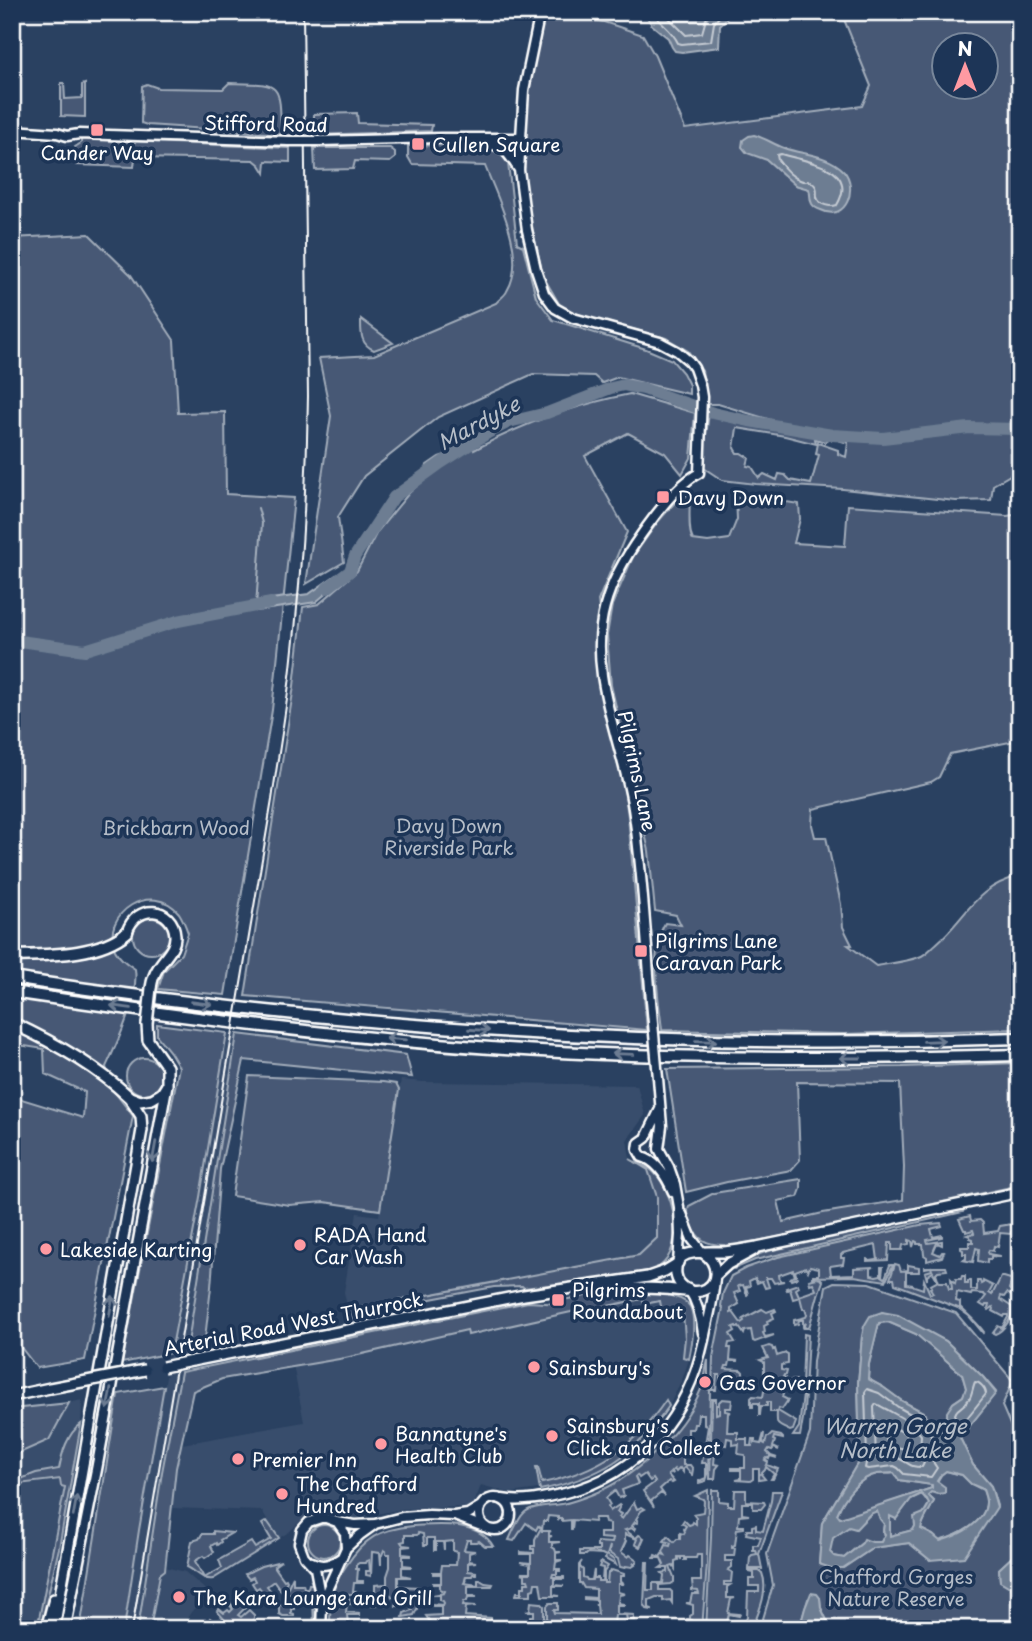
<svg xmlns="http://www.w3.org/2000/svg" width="1032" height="1641" font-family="'Playpen Sans',sans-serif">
  <rect width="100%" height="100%" fill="#2a4161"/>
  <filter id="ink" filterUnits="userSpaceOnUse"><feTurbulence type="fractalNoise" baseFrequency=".0143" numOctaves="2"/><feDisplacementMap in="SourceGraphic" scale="14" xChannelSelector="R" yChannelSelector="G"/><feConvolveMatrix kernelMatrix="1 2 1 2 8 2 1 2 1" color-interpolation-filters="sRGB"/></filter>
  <g filter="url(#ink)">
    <path fill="#394e6c" d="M227 1033 237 1034 187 1349 162 1472 138 1629H124L139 1530Z
      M401 1080 423 1082 637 1085 645 1115 627 1140 630 1159 648 1170 657 1197V1238L639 1255 348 1310 344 1292 357 1213 379 1216Z
      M582 1296H664L690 1313V1356L683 1377 669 1406 660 1419 651 1430 623 1457 590 1476 558 1486 510 1493 481 1485 475 1501 467 1507H463L403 1509 354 1518 339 1514 328 1508 304 1517 289 1532 279 1538 262 1511 172 1508 165 1567 185 1572 209 1593 191 1612 180 1629H150L158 1590 177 1445 304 1422 291 1354 534 1303Z
      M82 1400 81 1424 45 1629H12V1454H17L49 1440 69 1403Z"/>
    <path fill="#465975" stroke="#a2acba" stroke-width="2" fill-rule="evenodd" d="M544 12 604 22 643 35 655 56 685 129 862 106 871 86 841 12H1020V478L1012 474 993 485 991 500 956 501 843 489 756 484 722 480 704 468V450L709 413C749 423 790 427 828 439L826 442 815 439 816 444 785 436 737 428 734 448 737 453H741L749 458 747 466 752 467 759 478 764 474 777 480 779 474 785 475 790 480 811 484 819 455 816 454 818 443 838 450V454L846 457 848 443 718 404H706V394L702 371 688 351 666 338 586 317 561 307 543 276 529 213 524 171V141L529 88ZM944 46H986V88H944Z
      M61 83H64L65 99 82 98V85L85 84V117L61 116Z
      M229 83C281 84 280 81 281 134L147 125 141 123 142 86 147 84 158 88 223 89Z
      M357 113 358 123 432 125 431 131 314 135V114Z
      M81 139 290 148V162L266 161 265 173 260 165 254 160 135 158 134 167 76 165 73 156 75 147 81 143Z
      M477 144 497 150 508 163 517 243 523 246 536 297 553 320 646 349 672 360 683 373 689 385V394L618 377 602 383 594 376 533 374 438 417 364 476 338 517 344 562 306 584 331 416 319 358 374 355 496 303C499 299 505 296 507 291 528 257 498 199 485 166L412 164 408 157V146Z
      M314 148H390L395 152V158L390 162 355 161 353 169 315 170Z
      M89 234 131 275 174 340 178 413 225 412 226 494 294 498 272 710 225 995 158 989 164 971 181 954 188 933C186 927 183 919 179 913 152 880 100 913 115 950 119 958 127 964 135 969 139 998 118 1041 106 1067L113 1090 133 1116 85 1360 37 1368 12 1336V1147L18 1148 12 1120V1096L83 1118 85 1092 45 1074 44 1049 12 1044V238Z
      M361 319 393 343 374 350C360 344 361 333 361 319Z
      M630 394 695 413 691 458 682 474 665 453 628 433 585 456 627 532 598 601 628 816 647 1030 245 996 294 686 303 607 319 604 357 571 377 532 409 493 424 480 427 465 439 457 445 455 447 462 453 443 463 439 472 440 474 450C524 423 574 405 630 394Z
      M689 494C691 508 687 530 693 540L708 542 729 539 737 519 736 498 749 496 799 504 800 519 794 543 845 546 848 505 1007 516 1020 514V740L950 754 939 777 931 782 813 809 812 825 815 837H826L841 904 843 927 852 945H848L876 966C890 963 906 962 919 957 926 955 931 948 936 944 968 916 974 887 1020 876V1029L844 1034 662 1030C659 1000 649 950 665 923L681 925 676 915 655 911 649 851 611 685 607 635 612 605 633 557 657 523 678 499Z
      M133 936a18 18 0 1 1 36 0a18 18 0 1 1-36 0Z
      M157 1024 227 1033 200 1197 171 1353 122 1363 179 1067 170 1052 157 1036Z
      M237 1034 406 1055 412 1077 244 1060 220 1169 211 1287 204 1347 187 1349Z
      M126 1076a18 18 0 1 1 36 0a18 18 0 1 1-36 0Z
      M1020 1063V1185L819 1229 725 1247 724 1245C707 1245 697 1240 691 1223 688 1216 687 1213 689 1206L714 1193 801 1179V1189L798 1197 778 1201 783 1222 823 1213 903 1200 904 1167 900 1083 797 1082 800 1160 791 1170 727 1182 686 1192 667 1069 902 1067Z
      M249 1076 383 1082 396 1084 399 1090 380 1210 324 1202 289 1205 232 1196Z
      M630 1159C637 1163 645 1165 650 1169 674 1187 687 1247 659 1267L660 1269 599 1279 524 1288 522 1286 494 1287 404 1304 359 1319 352 1318 348 1310 639 1255 657 1238V1197L648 1170Z
      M964 1209 963 1212 755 1260 734 1269 732 1268 754 1256 768 1251 893 1225 917 1216Z
      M970 1216 971 1221 980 1220 983 1223 984 1233 998 1231 1000 1226 1012 1224 1014 1222V1224L1020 1223V1233H1016V1238H1015L1014 1232H1011V1234L1000 1233 998 1247 994 1246 993 1251 989 1250 988 1252 989 1254 1000 1256V1257L991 1256V1259H987V1263L978 1261 979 1249 976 1248 973 1262 962 1260 966 1259V1254H963V1250L961 1249V1247H969V1242H973V1239L970 1238V1236L967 1235 974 1233 973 1230 966 1232V1230H964L959 1219Z
      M941 1223 942 1226 931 1229 933 1237 942 1235V1237L927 1240 928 1243 942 1241V1245L937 1243 933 1252 940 1255 942 1252H944L942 1257 927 1261V1257L924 1255 923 1244H917V1242L915 1241 913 1247 912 1241 909 1240V1244L903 1245 902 1250H892V1243H889L888 1260 867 1261V1259L870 1261 878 1260 876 1245 843 1253 841 1255V1258H844L843 1264 830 1266 831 1275 854 1274V1268L874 1267 871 1268V1275L876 1276 881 1275V1267H883L882 1276 885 1278 890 1265H893L886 1281 854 1276 813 1277V1275H819V1268L810 1266 808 1271 806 1267 795 1271 797 1278 791 1280 790 1278 795 1276 793 1270 779 1275 780 1281H784L774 1283 771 1278H766L769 1287 765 1288 762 1281 757 1283 755 1278 749 1281 750 1286 746 1287 748 1294 747 1295 743 1285 738 1286 740 1291 734 1293 739 1304 731 1309V1313L733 1312 741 1323 744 1321 743 1319 762 1309 767 1312 775 1309 776 1311 772 1313 774 1318 767 1321 768 1324 764 1326 765 1332 763 1333 765 1337 774 1335 755 1342 753 1341 751 1330 745 1331 744 1334 739 1327 737 1328 736 1326 733 1327 735 1331 730 1334 735 1342 729 1343 728 1348H731L730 1360 739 1361H730L729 1366H726L725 1369 741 1370 743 1372V1387L742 1382H732L733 1375H729V1379H725L723 1381H720V1375H717L716 1390H712L713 1357 723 1308 721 1306 723 1293 731 1276 746 1268 778 1257 920 1225Z
      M895 1264 899 1265 901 1271 908 1270V1265L919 1267V1272H906V1284L913 1285 914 1286 923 1289 924 1280 930 1294 933 1293 930 1288 932 1287 931 1285 938 1281 933 1272 927 1276V1280L925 1272 932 1270 931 1267 925 1268V1267H946L947 1270 938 1271 936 1273 939 1282H947L949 1289H952L951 1279 955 1283 956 1279H961L962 1276H965V1284H968V1281H971V1290H977V1281H980L981 1284 983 1283V1281L993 1286 989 1293 992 1295 1001 1277H1004L1020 1282V1284L1012 1281 1009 1289 1012 1292 1011 1294 1015 1297 1014 1298 1007 1293 1004 1297 1001 1296 1000 1299 1012 1307C1014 1316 1004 1331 995 1334L993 1333 998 1326 1002 1328 1008 1317V1315H1005L1004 1317 993 1311 994 1309 993 1307 989 1310 988 1309 989 1305H986L985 1307 980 1304 986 1296 983 1294 972 1293 971 1295 957 1292 956 1301 960 1302V1307C968 1315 977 1322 984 1332L983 1333 969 1316 958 1308 895 1284 894 1279H890Z
      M817 1278 821 1279 823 1281 818 1295 809 1328H804L806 1323 803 1326V1320H799L798 1324 794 1325V1320L806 1317 807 1315 805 1309H803L800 1297 793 1299 790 1289 787 1290 786 1288 798 1284 799 1287 796 1289 799 1296 816 1290 813 1283 810 1284 809 1280Z
      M834 1282 870 1283 956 1313 1013 1381 1002 1406 1014 1434 1020 1438V1540L1013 1556 999 1569 1000 1581 1020 1593V1629H831L821 1608 820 1598 808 1599 802 1619 794 1629H760L773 1585 767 1554 810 1433 813 1361 826 1286ZM882 1312 946 1341 983 1377 996 1392 960 1438 973 1465 991 1486 997 1506 930 1560 909 1543 873 1548 843 1568 819 1564 822 1523 860 1459 858 1383 862 1336Z
      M597 1294C617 1294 684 1287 691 1309 696 1324 692 1344 689 1359L683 1357 685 1338 683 1313H678L676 1309 662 1312 660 1301 644 1304 642 1299 583 1311V1309L571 1312 468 1335 467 1330 345 1358 222 1379 193 1391 176 1468 165 1570 160 1574 150 1629H138L162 1472 181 1372 528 1302 562 1304V1300Z
      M888 1322 916 1334 962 1374 966 1388 963 1396 953 1403 944 1431H938L923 1412 902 1401 883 1387 868 1379 869 1364 879 1323Z
      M804 1334 808 1335 804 1413 800 1436H793L799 1427 803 1395 799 1393 800 1390 793 1385 790 1389 787 1387 784 1391 781 1389 779 1391 783 1394 782 1397 788 1400 782 1409 779 1408 778 1411 796 1422 793 1430 790 1431C778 1424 776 1428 777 1412H770V1402H767V1406H761L760 1415H759V1403H753V1407H751V1398L753 1396 763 1397 764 1391 768 1390V1386H764L768 1385V1381H764V1362L760 1360 768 1358 763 1348 769 1346 772 1347 773 1350 775 1349 777 1356 786 1353 788 1354V1364L781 1365V1370L787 1371 786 1375H784L783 1377 786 1378 787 1381 796 1380V1386H802Z
      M708 1360V1389L710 1390 708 1474 706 1481 699 1483V1481L706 1478V1463H702L708 1426 704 1425V1414H698L697 1424H694L693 1429H688V1439L685 1441 686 1443 688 1444V1449H686V1454L683 1455V1465H690L693 1469 692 1475 685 1467 683 1469V1472L680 1468 676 1472 674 1469 672 1471 673 1474 671 1472 668 1475 674 1482 672 1483 669 1481 660 1489 665 1496 661 1493 651 1501 654 1507 643 1491 655 1482 653 1479 650 1481 645 1474 639 1478 637 1475 635 1477 638 1484 622 1490 624 1496 619 1498 615 1491 606 1498 610 1505 608 1507 610 1511 619 1505 620 1506 617 1512 621 1514 619 1517 622 1519 634 1502 637 1509 642 1507 645 1509 641 1511 636 1519 638 1521 637 1523 635 1522 632 1526 635 1528 634 1530 631 1528 625 1530 636 1538 639 1535 644 1538 640 1547 635 1544 637 1539 625 1534V1540L626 1541 621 1552 628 1557 630 1555 637 1560 635 1564 633 1563 635 1565 632 1567 626 1566 625 1568 620 1567 618 1559 609 1553 610 1546 607 1555 614 1560 616 1565 605 1559 606 1556 602 1554 588 1553 586 1555H580V1551H599V1547H597V1542L612 1543 613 1539 600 1538V1533H610V1524L605 1523 604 1518H595L594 1522 573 1520 572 1530H571V1520L562 1521V1519H559L558 1521V1517L548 1516 547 1521H543L542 1531H551L549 1532V1536H552L549 1537V1542H560L552 1543V1547L555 1549 556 1552H561L556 1553V1560H562L556 1562 555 1569H560V1571H557V1574H553L552 1577H564V1579H554V1585L564 1586H553V1595L559 1596H542L540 1583H535L534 1589 531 1590V1595H516L517 1592H522V1587H525V1583H529L528 1580H525V1574L521 1573H530V1564L520 1562 531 1563V1554H521V1552L534 1553V1549H531V1546H535V1539L541 1528 538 1526 536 1530 526 1523 514 1541 509 1540C513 1531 518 1518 525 1512 534 1505 551 1506 562 1504 572 1502 583 1498 593 1494 638 1476 689 1427 704 1381 705 1376 706 1367 708 1360Z
      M164 1386 139 1530 124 1629H80L118 1394Z
      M712 1399H716V1414L719 1413V1402L722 1399 732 1400 731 1408H725V1411L731 1412 728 1413 727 1432H738V1439H747V1446H752L753 1439H755V1443L761 1444 764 1433 763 1443 765 1444 767 1437H769L772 1434 781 1436 783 1438V1439L774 1437 773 1440 775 1441 773 1447 779 1450 774 1448 772 1450 769 1449 767 1452 771 1456 777 1458 770 1456 769 1459 767 1458 765 1460 768 1462 767 1465 778 1469 773 1479H771L774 1474 766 1467 765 1470 761 1474 765 1479 759 1480V1469H753V1479L750 1481 736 1480 741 1479V1470H732V1468H745V1455L738 1454 739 1444 732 1445V1439L727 1438 726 1445 720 1444V1441L716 1442 714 1464 719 1465 716 1469 715 1479H710Z
      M666 1400 669 1406C635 1456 599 1478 540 1490L536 1467H538L542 1483C597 1472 634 1447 666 1400Z
      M69 1403 49 1440 17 1454H12V1409Z
      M81 1424 59 1548 40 1629H37L65 1487 61 1486 60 1479 19 1484 18 1480 36 1473 59 1469C62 1453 67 1434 81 1424Z
      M946 1471 962 1475 971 1484 983 1490C984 1493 986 1497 986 1501 987 1523 957 1536 939 1541L933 1535 921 1529C923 1519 930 1511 934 1501L927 1495 931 1492 939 1494 937 1482 941 1475Z
      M894 1473 899 1480 932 1485V1488L840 1519 837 1514C844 1497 858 1478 877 1474 882 1473 889 1474 894 1473Z
      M708 1490 707 1564 702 1629H680V1624L682 1623 692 1622V1620L686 1619H690V1616L693 1614V1605L686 1603H690L692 1594H699L698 1591 690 1590H693L692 1581H701V1555H697L696 1558H686V1560H684V1557H681V1560L680 1557H678V1560L675 1561V1569L673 1566 670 1567 674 1577V1582L671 1584 659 1585V1590H670L672 1592V1603L670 1600 663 1601V1597H656L649 1600V1608L652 1609V1610L647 1609 644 1604 646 1562H648L647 1590H653V1583H663L664 1575 662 1573 668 1572V1568H660L664 1565 661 1558H654L655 1555 660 1557 662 1554 665 1555 663 1552 666 1545 670 1546 671 1543 664 1541 668 1536 674 1542 677 1539H680V1533L684 1534 685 1532 684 1529 686 1526 682 1523 684 1520 689 1525 692 1524 693 1522 696 1524V1518L693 1514 703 1512 704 1501 703 1499 695 1496Z
      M712 1490H719V1501L728 1502V1506H734L735 1490H746V1501L764 1502 765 1504 761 1509H753V1503H742V1514L749 1515 739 1516 738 1526H744V1528L737 1529 735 1545 732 1546V1548H735L734 1556H725V1561H732V1567L728 1570 732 1572 731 1582H724V1585H730L727 1587V1598H735L731 1599 728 1613 740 1614 739 1616 729 1614 727 1622 728 1624 726 1622 723 1626 726 1629H706L711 1538Z
      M772 1491H782L759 1554 762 1569H749L750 1557 752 1555 757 1554 756 1550H753V1545H758L761 1537 746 1534 747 1530H752V1526L756 1525V1530L763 1531 771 1501Z
      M922 1494 929 1504 913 1530 890 1536V1516L896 1519 911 1499Z
      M877 1511 880 1519 884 1524 883 1531 885 1534 881 1542 862 1543 844 1558 834 1556 829 1552 832 1538 849 1527 856 1528 873 1512Z
      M267 1521 279 1538 213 1579C203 1581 196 1571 187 1567L192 1541 199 1539 202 1534H213V1531L232 1533 220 1540 221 1542 217 1545 216 1543 211 1546 214 1552 205 1558 203 1556 195 1561 204 1578 222 1568 219 1560 251 1542 255 1548 271 1539 262 1524Z
      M308 1541a16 16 0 1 1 32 0a16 16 0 1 1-32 0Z
      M413 1526C439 1525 478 1520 493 1546H485L479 1541 477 1542H470V1540H467L464 1550 475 1551 469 1553V1561L476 1562 468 1563V1571L476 1572V1574H473L472 1576H466L465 1580 467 1581H465L464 1583 478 1585V1580H480L485 1583 493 1584 492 1586H468V1595L476 1596V1597H468L467 1601H464L463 1605 476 1606 466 1607 465 1616 491 1618V1629H485L482 1626 479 1629H435L426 1616 441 1615V1606H433V1604L443 1605 444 1603 443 1601 440 1600V1595H433L444 1593 445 1591 440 1589V1584H433V1583H441V1574H433V1572H441L442 1565H456L457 1552 453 1551V1541L444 1542V1550L443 1542H436V1550H434V1538H427V1545H424L423 1534 418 1533 417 1535H405V1541L401 1542 403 1545 411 1546 402 1547V1554L411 1555V1556H403V1565L411 1566V1567H402V1575L411 1577H398V1586L419 1587V1602H417V1609L414 1615 403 1617 404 1613 412 1610 411 1608 415 1603 410 1597 401 1604V1602H399L398 1606H396V1598L392 1597 391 1595 389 1594 386 1605H385V1597L377 1595 376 1605H372L375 1597V1585L387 1584V1576L390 1567V1554H386V1551L384 1550 382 1555 381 1556V1565L380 1553 372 1552 371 1576 366 1575V1571H370L369 1560 366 1561 365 1563H359L356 1565V1569H358L357 1581H363V1583H354L353 1592H360V1594H348L347 1598 351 1599V1602L359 1603V1604H347L346 1612 359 1613V1615H347L348 1623 358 1624H339V1626L342 1628 330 1629C330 1620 330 1610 331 1601 333 1588 338 1577 346 1566 364 1538 380 1529 413 1526Z
      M281 1561 274 1566 284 1580 286 1579 287 1581 282 1592 274 1581 267 1586 274 1595 271 1601 264 1594 257 1600 254 1597 262 1591 259 1587 256 1589 252 1583 255 1581 253 1577 249 1579 245 1574 261 1566Z
      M582 1561 580 1564V1567L583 1570V1577L586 1578 587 1580H592L594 1570V1578H598V1581H602L603 1568 599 1567 601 1562 608 1566 604 1572V1583H607L608 1573 612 1570 624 1574V1576H620V1582L624 1584H618V1592L625 1594 619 1595 618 1603 624 1604V1605H617V1614L634 1615V1620H627L626 1615H615L614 1624 622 1625 613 1626V1629H604L603 1626H600V1629H598L597 1627 592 1629V1626L584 1625 583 1629H581V1622L572 1624V1629H571L570 1624H565V1622L562 1621 561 1629H559V1623L555 1622V1624L550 1625V1629H533V1627L522 1622V1620H530V1616H534V1611H526L530 1610 531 1602 541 1603 544 1606V1619H547V1606L550 1603H558V1610H554L555 1613 598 1614 597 1605H595L597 1604V1600L584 1599V1597L596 1598V1589L584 1588 581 1583H579V1565Z
      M749 1571H759L762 1573C769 1590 759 1612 752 1629H744L747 1617 748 1592H759V1586H749V1579H754V1573L749 1572Z
      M293 1576V1584H303L304 1588H308L309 1584H312L311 1581H315L316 1629H309V1627H314L313 1600 300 1599 299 1604H294V1609H291V1613L294 1614V1616H283L279 1614V1606L284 1602H298V1591H295L294 1594 285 1593Z
      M240 1599 247 1606 238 1615 241 1617 249 1610 254 1615V1618L248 1629H246L248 1626 245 1623 242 1625 238 1623 234 1628 232 1626 229 1629H219L209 1620 210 1618 218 1625 221 1621 219 1619 222 1621 224 1619 217 1611 219 1609 224 1613 228 1610 230 1612 233 1609 226 1601 227 1600 233 1606Z"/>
    <path fill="#6d7d92" stroke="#a7b1be" stroke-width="2" fill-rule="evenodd" d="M644 12H733L720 25 719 47 682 52 675 51 672 47 668 38 652 25Z
      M754 135C765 138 773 144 784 148 803 155 828 154 844 171 858 187 847 223 821 210 818 209 814 207 812 204 809 199 811 194 809 189L795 185 767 160 747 153 742 147 743 140 749 136Z
      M336 575 343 579 316 602 256 611V601L309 594Z
      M882 1312 898 1315 946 1341 983 1377 996 1393 960 1438 973 1465 991 1486 997 1507 964 1557 930 1560 909 1543 873 1548 843 1568H831L819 1564 822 1523 860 1459 858 1383 862 1336 864 1326 870 1316ZM888 1322 916 1334 962 1374 966 1388 963 1396 953 1403 947 1412V1421L944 1430 938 1431 923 1412 902 1401 883 1387 868 1379 869 1364 879 1323ZM946 1471 962 1475 971 1484 983 1489C984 1493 986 1497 986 1501 987 1523 957 1536 940 1541L933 1535 921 1529C923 1519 930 1511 934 1501L928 1495 931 1492 939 1494 945 1493V1487L937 1481 941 1475ZM894 1473 899 1480 932 1485V1488L840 1518 837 1514C844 1497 858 1478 877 1474 882 1473 888 1474 894 1473ZM921 1494 927 1499 929 1504 924 1513 914 1517 915 1526 913 1530 890 1536V1516L896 1519 911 1499ZM877 1511 880 1519 884 1524 883 1531 885 1534 881 1542H872L864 1539 862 1543 844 1558 834 1556 830 1552 833 1538 849 1527 856 1529 870 1514Z
      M1020 1540V1593L1000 1581 999 1569 1013 1556Z
      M811 1593 817 1594 820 1598 821 1608 831 1629H794L802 1619 805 1608Z"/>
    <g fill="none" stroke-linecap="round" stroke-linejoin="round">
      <path stroke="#c5cbd3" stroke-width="2" d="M653 12C660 25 671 28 678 43L682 44 711 41 714 23 723 12
        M663 12 686 35 702 33 706 19 711 12
        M777 155 781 154C805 162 860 166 837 205 831 207 819 206 817 197 816 191 819 187 811 182 804 179 807 183 800 180 792 177 783 167 778 160Z
        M975 1382C980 1382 986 1389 986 1394L959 1428 956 1429 953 1425C956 1403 959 1413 969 1399 972 1395 973 1386 975 1382Z
        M867 1389 879 1393 898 1407 918 1418 931 1435C930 1451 926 1452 937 1468L931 1477 904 1474 898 1468 894 1466 868 1469 865 1468 867 1458 865 1392Z
        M876 1404C879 1405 910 1422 913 1425 916 1428 918 1432 921 1435L920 1451 924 1463 922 1467C908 1467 911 1464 900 1459 893 1456 883 1459 876 1457L874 1407Z
        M888 1425 905 1433 910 1439 908 1449 887 1446 885 1428Z"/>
      <path stroke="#a7b1be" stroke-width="2" d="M256 606 262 523 258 508"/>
      <path stroke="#6d7d92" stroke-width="12" d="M327 588 350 571 355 556 394 497 441 463 488 433 509 422 547 413 611 388 624 385 644 389 713 413 749 421 832 435 883 438 969 428 1020 429
        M12 640 85 650 178 621 271 603"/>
      <g stroke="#fff" stroke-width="13">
        <path id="secondary" d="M540 12 524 90 519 170 527 230 536 269 544 293 555 308 573 318 660 342 677 351 689 361 694 368 700 385 702 397 699 473C679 483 655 515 641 535 626 556 612 580 605 606 586 675 625 747 634 815 643 877 646 939 651 1001
          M12 130 57 133 67 136 79 134 289 141
          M319 141 440 138H520
          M479 141C505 147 505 148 519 170
          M658 1078 662 1126 659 1149 669 1167 675 1184 679 1207 680 1235 678 1263
          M660 1109 646 1138 639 1143 638 1150 642 1157C657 1161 667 1178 673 1192
          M682 1214 692 1239 702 1252
          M689 1290C698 1303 701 1317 703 1333
          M479 1514a16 16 0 1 1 32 0a16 16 0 1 1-32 0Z
          M502 1499C523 1503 544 1498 565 1493 641 1474 688 1415 704 1340 708 1319 714 1300 715 1277
          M457 1517 484 1527
          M337 1522 345 1533 346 1548
          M312 1562C323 1568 332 1564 342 1557
          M322 1606 315 1568 304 1556 299 1543 302 1530 309 1522 321 1518H326L337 1522 355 1525 375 1524 402 1517 429 1515 454 1516 468 1514 481 1506
          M321 1629 322 1606 326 1592 346 1548 360 1535 374 1525"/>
      </g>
      <g stroke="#fff" stroke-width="14">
        <path id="primary" d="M127 932C136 903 173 906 175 935 176 949 164 957 158 968 154 974 152 981 151 988
          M130 1097 140 1101 152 1099 162 1093 167 1085V1067L148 1040 147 1024
          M715 1276 728 1264 754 1250
          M597 1289C619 1288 641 1287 663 1289 673 1289 691 1293 701 1291 721 1285 718 1262 703 1253
          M689 1290C682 1287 677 1282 676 1274 673 1246 707 1253 724 1252 735 1251 746 1249 757 1247L1020 1192
          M192 1361 524 1295 648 1277 665 1271 678 1263
          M12 1396 50 1388
          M46 1629 54 1599
          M54 1629 142 1130 141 1116 128 1096
          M65 1629 97 1467 167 1085"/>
      </g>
      <g stroke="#fff" stroke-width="15">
        <path id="trunk" d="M12 956C48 955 99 956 127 932
          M12 978C82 989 152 998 222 1006 487 1037 754 1048 1020 1038
          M12 992C171 1016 331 1037 491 1048 667 1060 843 1060 1020 1055
          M12 1023C53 1042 95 1065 128 1096"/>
      </g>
      <use href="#secondary" stroke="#1d3557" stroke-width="8"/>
      <use href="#primary" stroke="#1d3557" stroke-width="9"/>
      <use href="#trunk" stroke="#1d3557" stroke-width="10"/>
      <path stroke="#fff" stroke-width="2" d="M132 1629 272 800C278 756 286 712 291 668 301 578 307 487 308 396L303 12"/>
      <g stroke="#fff" stroke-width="13" stroke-linecap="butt">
        <path id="secondary-bridge" d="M289 141H319
          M651 1001 658 1078"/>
      </g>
      <g stroke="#fff" stroke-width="14" stroke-linecap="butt">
        <path id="primary-bridge" d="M147 1024 151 988
          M163 1367 192 1361
          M50 1388 145 1370"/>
      </g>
      <use href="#secondary-bridge" stroke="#1d3557" stroke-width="8"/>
      <use href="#primary-bridge" stroke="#1d3557" stroke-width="9"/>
    </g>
    <defs><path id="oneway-shaft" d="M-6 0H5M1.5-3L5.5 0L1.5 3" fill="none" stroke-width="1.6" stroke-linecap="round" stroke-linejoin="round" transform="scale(1.75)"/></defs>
    <g stroke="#6c7c92">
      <use href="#oneway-shaft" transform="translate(201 1003) rotate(7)"/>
      <use href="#oneway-shaft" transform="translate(121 1007) rotate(-172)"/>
      <use href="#oneway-shaft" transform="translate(479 1030) rotate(4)"/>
      <use href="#oneway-shaft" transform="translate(396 1039) rotate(-175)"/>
      <use href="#oneway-shaft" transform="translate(706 1041) rotate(2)"/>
      <use href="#oneway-shaft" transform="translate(934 1041) rotate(-2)"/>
      <use href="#oneway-shaft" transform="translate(623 1054) rotate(-178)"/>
      <use href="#oneway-shaft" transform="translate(850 1058) rotate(180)"/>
      <use href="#oneway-shaft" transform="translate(154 1152) rotate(100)"/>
      <use href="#oneway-shaft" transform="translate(111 1306) rotate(-80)"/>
      <use href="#oneway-shaft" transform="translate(109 1399) rotate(100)"/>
      <use href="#oneway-shaft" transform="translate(75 1506) rotate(-80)"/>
    </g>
  </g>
  <g fill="#ff9aa2" stroke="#1d3557" stroke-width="2.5">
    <rect x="90" y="123" width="14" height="14" rx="3.5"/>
    <rect x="411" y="137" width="14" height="14" rx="3.5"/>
    <rect x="656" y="490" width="14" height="14" rx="3.5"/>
    <rect x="634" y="944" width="14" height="14" rx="3.5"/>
    <circle cx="300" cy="1245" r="7"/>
    <circle cx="46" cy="1249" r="7"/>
    <rect x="551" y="1293" width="14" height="14" rx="3.5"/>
    <circle cx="534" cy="1367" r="7"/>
    <circle cx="705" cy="1382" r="7"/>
    <circle cx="552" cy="1436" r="7"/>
    <circle cx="381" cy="1444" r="7"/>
    <circle cx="238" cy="1459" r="7"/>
    <circle cx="282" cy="1494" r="7"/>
    <circle cx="179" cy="1597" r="7"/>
  </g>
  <g text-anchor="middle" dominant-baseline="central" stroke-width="7" stroke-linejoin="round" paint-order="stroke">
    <g font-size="19" fill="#fff" stroke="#1d3557">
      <text transform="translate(266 123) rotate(1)">Stifford Road</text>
      <text transform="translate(638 771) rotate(78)">Pilgrims Lane</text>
      <text transform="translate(293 1323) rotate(-11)">Arterial Road West Thurrock</text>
    </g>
    <g font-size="19" fill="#fff" stroke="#1d3557" text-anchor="start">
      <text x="432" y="144">Cullen Square</text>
      <text x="97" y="152" text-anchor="middle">Cander Way</text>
      <text x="677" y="497">Davy Down</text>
      <text x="655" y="940">Pilgrims Lane<tspan x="655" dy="22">Caravan Park</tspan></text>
      <text x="314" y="1234">RADA Hand<tspan x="314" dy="22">Car Wash</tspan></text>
      <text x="60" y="1249">Lakeside Karting</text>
      <text x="572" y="1289">Pilgrims<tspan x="572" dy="22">Roundabout</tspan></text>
      <text x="548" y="1367">Sainsbury's</text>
      <text x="719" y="1382">Gas Governor</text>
      <text x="566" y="1425">Sainsbury's<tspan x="566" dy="22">Click and Collect</tspan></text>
      <text x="395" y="1433">Bannatyne's<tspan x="395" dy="22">Health Club</tspan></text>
      <text x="252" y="1459">Premier Inn</text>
      <text x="296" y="1483">The Chafford<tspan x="296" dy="22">Hundred</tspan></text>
      <text x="193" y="1597">The Kara Lounge and Grill</text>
    </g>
    <g font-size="19" fill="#b5bdc8" stroke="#1d3557">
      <text x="449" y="825">Davy Down<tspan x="449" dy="22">Riverside Park</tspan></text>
      <text x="176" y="827">Brickbarn Wood</text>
      <text x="896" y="1576">Chafford Gorges<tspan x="896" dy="22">Nature Reserve</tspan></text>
    </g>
    <g font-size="21" font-style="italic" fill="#b6bec8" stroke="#1d3557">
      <text transform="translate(478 422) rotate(-28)">Mardyke</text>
      <text x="895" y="1425">Warren Gorge<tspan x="895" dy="24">North Lake</tspan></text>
    </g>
  </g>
  <rect width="1032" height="1641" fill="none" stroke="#1d3557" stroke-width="42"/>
  <rect x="21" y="21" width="990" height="1599" fill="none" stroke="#fff" stroke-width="2.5" filter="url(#ink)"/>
  <g transform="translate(965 66)"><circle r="33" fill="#1d3557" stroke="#77869a" stroke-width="2"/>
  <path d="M0-5L12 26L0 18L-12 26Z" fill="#ff9aa2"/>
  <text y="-10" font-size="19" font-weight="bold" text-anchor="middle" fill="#ffffff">N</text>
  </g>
</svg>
